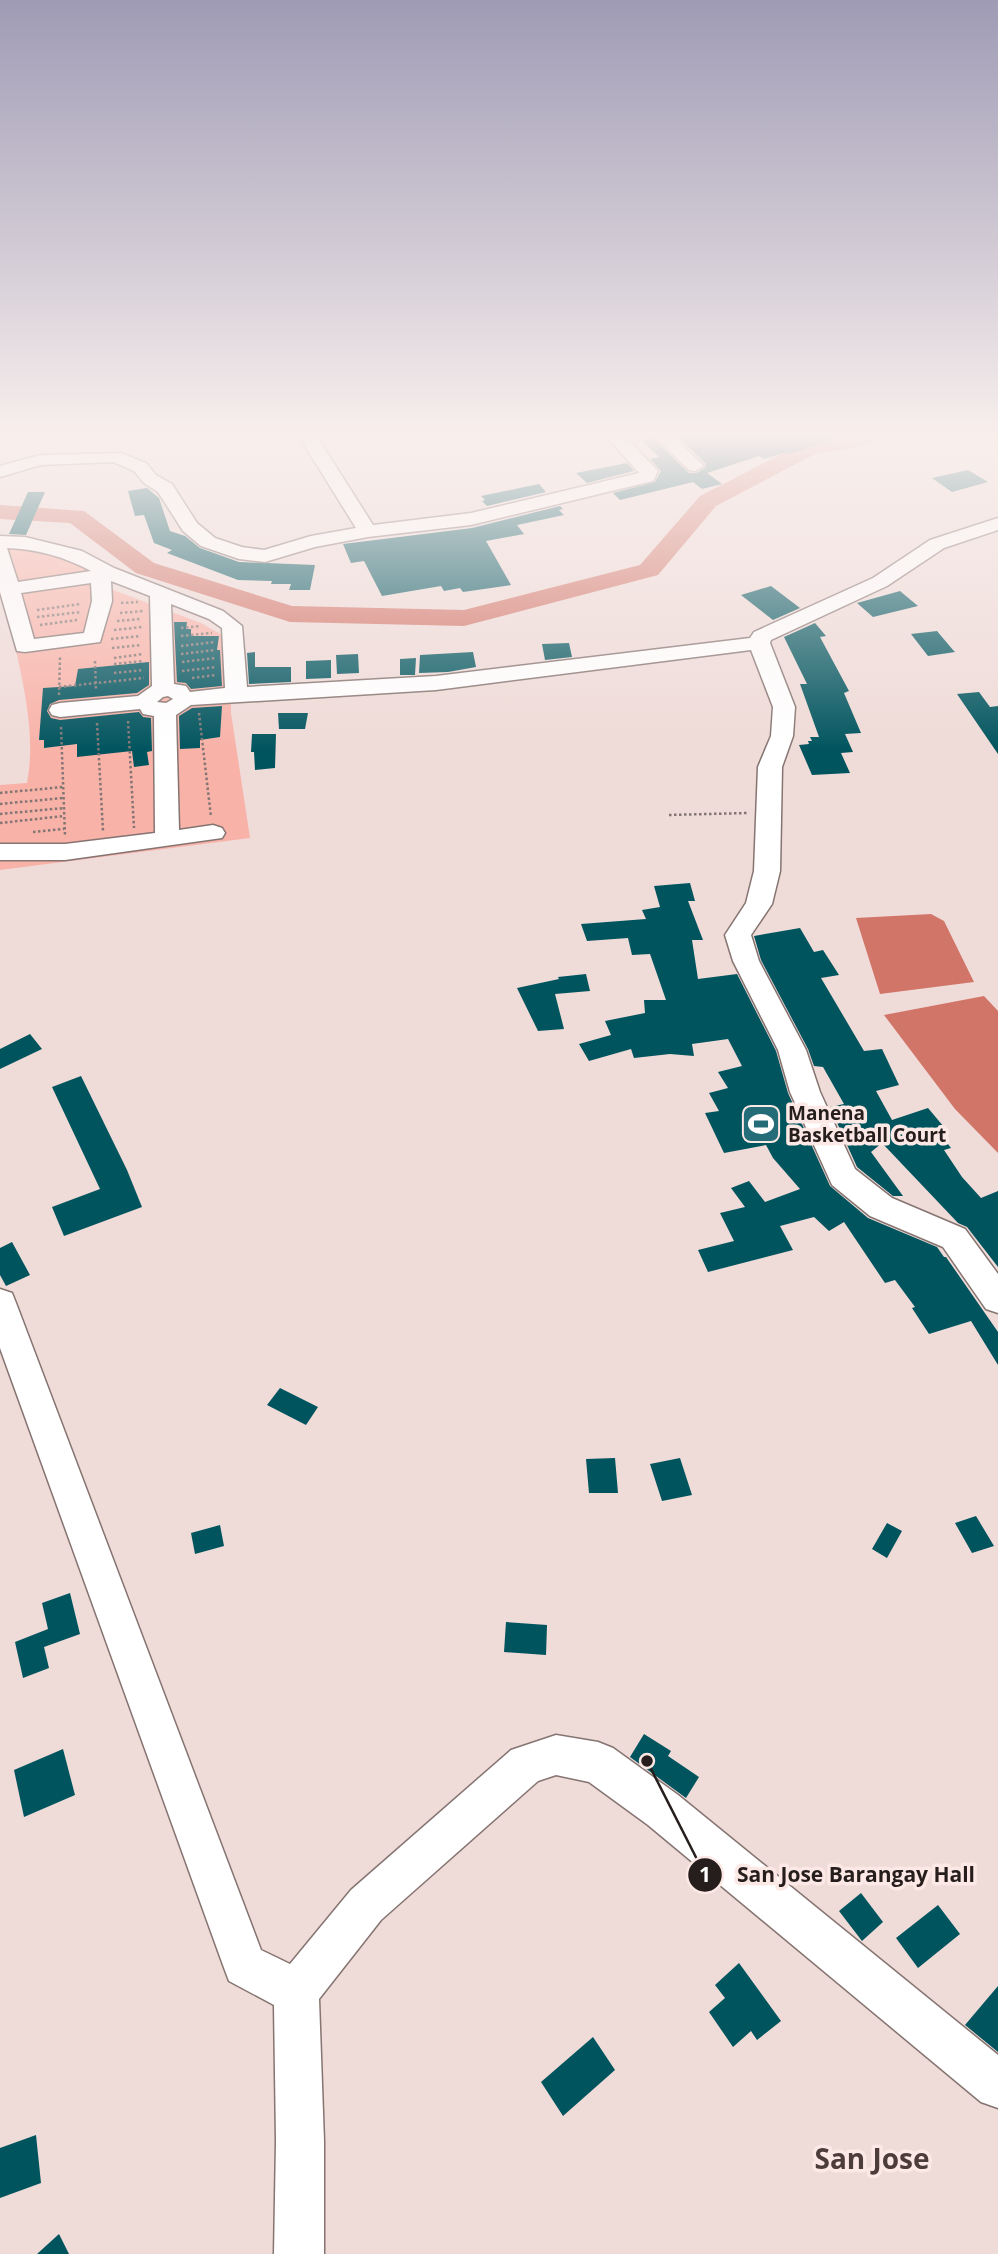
<svg xmlns="http://www.w3.org/2000/svg" width="998" height="2254" font-family="'Open Sans',sans-serif">
  <rect width="100%" height="100%" fill="#efdbd8"/>
  <path fill="#f8b2a8" d="M0 545 68 556 96 574 108 588 201 623 224 636 231 685V713L250 838 0 870V785L27 783C42 707 0 622 0 545Z"/>
  <path fill="#d27569" d="M931 914 944 921 974 982 880 994 856 918Z
    M984 996 998 1011V1153L955 1109 884 1015Z"/>
  <g fill="none" stroke-linecap="round" stroke-linejoin="round">
    <path fill="#d27569" fill-rule="evenodd" d="M851 435H896L893 440 885 441 813 455 716 506 658 575 464 626 290 622 136 573 70 523 0 519V505L84 511 154 563 292 606 464 610 640 565 700 496 799 445Z"/>
  </g>
  <path fill="#00545e" d="M676 435H833L834 439 789 454 787 452 764 459 759 456 707 473 722 484 702 489 693 482 620 500 613 493 655 482 661 471 650 459 659 457 642 441 653 438 689 473H696L705 468 706 464Z
    M627 463 634 471 587 483 576 473Z
    M968 470 988 482 952 492 932 478Z
    M539 484 546 492 487 506 482 501 485 500 481 496Z
    M147 488 159 498 170 531 185 536 200 548 239 562 315 565 310 590H289L291 584H271L272 581 238 580 167 553 172 550 154 543 144 515 135 516 128 491Z
    M28 492H45L26 535 9 534Z
    M560 506 563 509 559 510 564 515 517 525 524 534 486 541 511 585 463 592 460 588 444 591 441 586 382 596 364 561 351 563 343 544 472 528Z
    M771 586 800 608 773 620 741 595Z
    M900 591 918 606 873 617 857 603Z
    M174 622H187L186 629H191V636H219L217 650H220L222 686 191 689 186 683 177 682Z
    M815 623 826 636 820 637 849 691 844 693 861 733 845 734 853 752 841 753 850 773 812 775 799 745 809 744 808 741H812L810 737H819L800 684H807L784 637Z
    M937 631 953 650 955 652 928 656 911 634Z
    M569 643 572 657 545 660 542 644Z
    M255 652V667H291V682L249 684 247 653Z
    M473 652 476 667 448 672 419 673 420 655Z
    M358 654 359 673 337 674 336 655Z
    M416 658 415 675H400V659Z
    M331 660V678L306 679V661Z
    M149 662V685L137 693 59 700 50 704 47 711 51 718 60 720 139 712 143 717 151 718 152 751 147 752 149 765 134 767 132 751 77 757V744L44 748V740H39L43 688 75 686 78 669Z
    M979 692 990 707 998 706V754L957 694Z
    M222 706 220 737 200 740V748L180 749 179 716 192 708Z
    M278 713H308L305 729H279Z
    M252 734H276L275 768 255 770 254 752H251Z
    M690 883 695 901H688L703 940H692L698 979 737 974 776 1051 788 1093 830 1186 868 1218 937 1247 944 1257H946L998 1332V1365L971 1321 929 1334 912 1308 915 1307 895 1280 885 1283 844 1222 829 1231 814 1217 780 1226 793 1250 708 1272 698 1250 734 1241 720 1213 745 1207 731 1188 749 1181 765 1202 800 1189 773 1158 766 1145 724 1153 705 1113 719 1111 709 1093 728 1088 718 1072 742 1066 728 1039 692 1044 694 1056 670 1054 634 1058 631 1049 589 1061 579 1044 611 1035 605 1021 645 1013 644 1000H666L650 954 632 955 628 938 587 941 581 924 646 919 642 910 660 907 654 886Z
    M800 928 814 952 823 950 839 975 821 978 864 1051 882 1049 899 1085 876 1091 892 1120 928 1108 949 1133 941 1135 951 1148 944 1150 962 1177 981 1198 998 1191V1267L967 1227 958 1223 882 1143 871 1152 903 1196H893L857 1167 830 1107 844 1104 823 1067 814 1066 808 1049 761 960 754 936Z
    M586 974 590 991 555 994 564 1029 538 1031 517 988 559 979 558 977Z
    M30 1034 42 1049 0 1069V1049Z
    M81 1076 127 1170 142 1207 64 1236 52 1207 100 1189 52 1087Z
    M12 1242 30 1275 6 1286 0 1275V1248Z
    M280 1388 318 1407 306 1425 267 1405Z
    M615 1458 618 1493H589L586 1459Z
    M680 1458 692 1495 662 1501 650 1464Z
    M976 1516 994 1546 972 1553 955 1523Z
    M887 1523 902 1531 887 1558 872 1549Z
    M220 1525 224 1546 195 1554 191 1533Z
    M70 1593 80 1634 44 1647 49 1668 23 1678 15 1642 48 1629 42 1603Z
    M506 1622 547 1625 546 1655 504 1652Z
    M644 1734 671 1751 668 1756 699 1777 686 1798 630 1757Z
    M63 1749 75 1795 24 1817 14 1770Z
    M861 1893 883 1922 862 1941 839 1911Z
    M938 1905 960 1934 918 1968 896 1938Z
    M739 1963 781 2021 757 2040 751 2031 733 2047 709 2012 725 1998 715 1985Z
    M998 1986V2052L965 2025Z
    M593 2037 615 2070 563 2116 541 2082Z
    M36 2135 41 2183 0 2198V2148Z
    M59 2234 69 2254H37Z"/>
  <g fill="none" stroke-linecap="round" stroke-linejoin="round">
    <g stroke="#857471" stroke-width="3">
      <path id="minor" d="M298 435H316L373 525 471 513 639 473 605 435H624L658 471 653 481 471 525 368 537 315 547 265 562 239 559 201 546 183 531 158 492 144 483 134 471 113 462 41 465 0 477V466L40 455 121 453 146 463 156 475 172 484 197 523 215 538 242 547 264 550 311 536 356 528Z
        M653 435H672L704 466 695 471 689 470Z
        M998 518V530L944 548 887 586 771 640 770 643 795 707 793 736 782 767 780 871 772 904 751 935 759 961 806 1050 820 1092 855 1169 892 1198 965 1229 998 1274V1313L986 1309 943 1247 870 1216 832 1185 790 1092 778 1050 733 961 725 935 746 903 754 871 758 767 771 736 773 707 751 650 436 690 191 705 176 715 179 830 213 825 222 828 225 833 222 838 65 860H0V844H65L155 833 154 716 143 714 140 709 60 717 52 715 49 710 52 705 60 703 138 696 152 686 150 596 111 581 112 601 100 642 25 652 17 651 0 592V536L25 537 82 551 114 568 223 611 242 626 247 687 436 676 750 638 754 632 873 578 930 540ZM7 548C37 549 65 557 91 571L18 582ZM91 583 92 601 84 633 34 639 21 593ZM171 604 209 619 222 628 225 688 190 692 186 686 174 684ZM168 696 173 699 166 703 157 702 163 697Z
        M0 1289 12 1293 16 1303 261 1950 290 1964 351 1890 511 1750 556 1735 598 1742 613 1748 678 1795 998 2055V2108L981 2102 648 1825 589 1782 556 1775 538 1781 381 1920 319 1999 324 2141V2254H274L276 2141 274 2005 229 1981 223 1965 0 1348Z"/>
    </g>
    <path stroke="#827573" stroke-width="2.5" stroke-dasharray="2.5 2.5" stroke-linecap="butt" d="M121 603 138 602
      M37 610 81 604
      M120 613 143 611
      M37 617 81 612
      M117 621 140 619
      M40 625 77 620
      M181 628 201 626
      M114 630 142 627
      M181 636 212 633
      M111 639 141 636
      M181 646 215 642
      M112 648 141 645
      M181 654 215 650
      M114 658 143 654
      M95 661 96 691
      M182 662 216 658
      M114 664 143 661
      M182 671 216 667
      M114 673 143 670
      M192 678 216 675
      M59 687 144 678
      M59 695 60 657
      M199 713 211 817
      M128 721 134 828
      M97 723 103 831
      M61 727 65 835
      M0 793 63 787
      M0 804 63 798
      M0 814 64 808
      M669 815 748 813
      M0 823 64 816
      M33 832 64 829"/>
    <use href="#minor" fill="#fff" fill-rule="evenodd"/>
  </g>
  <linearGradient id="sky" x2="0" y2="1"><stop stop-color="#9f9bb5"/><stop offset="0.58" stop-color="#f8efed"/><stop offset="1" stop-color="#f8efed" stop-opacity="0"/></linearGradient>
  <rect width="998" height="751" fill="url(#sky)"/>
  <defs>
    <g id="stadium-square" transform="scale(2.0125)"><rect x="-9" y="-9" width="18" height="18" rx="4" fill="#246d78" stroke="#fce8e5"/><path d="M0-5a6.5 5 0 1 0 0 10a6.5 5 0 1 0 0-10ZM-3.5-1.8h7v3.6h-7Z" fill="#fff"/></g>
  </defs>
  <g fill-rule="evenodd">
    <use href="#stadium-square" x="761" y="1124"/>
  </g>
  <g text-anchor="middle" dominant-baseline="central" stroke-width="7" stroke-linejoin="round" paint-order="stroke">
    <g font-size="19" font-weight="bold" fill="#251e1d" stroke="#fce8e5" text-anchor="start">
      <text x="788" y="1113">Manena<tspan x="788" dy="22">Basketball Court</tspan></text>
    </g>
    <g font-size="28" font-weight="bold" fill="#4d3d3a" stroke="#fce8e5">
      <text x="872" y="2158">San Jose</text>
    </g>
  </g>
  <path fill="none" stroke="#251e1d" stroke-width="2.5" d="M647 1761L705 1875"/>
  <g fill="#251e1d" stroke="#fce8e5" stroke-width="2.5">
    <circle cx="647" cy="1761" r="7"/>
    <circle cx="705" cy="1875" r="18"/>
  </g>
  <g font-size="21" text-anchor="middle" font-weight="bold" fill="#fff">
    <text x="705" y="1882">1</text>
  </g>
  <g font-size="21" text-anchor="middle" font-weight="bold" fill="#251e1d" stroke="#fce8e5" stroke-width="7" stroke-linejoin="round" paint-order="stroke">
    <text x="856" y="1882">San Jose Barangay Hall</text>
  </g>
</svg>
